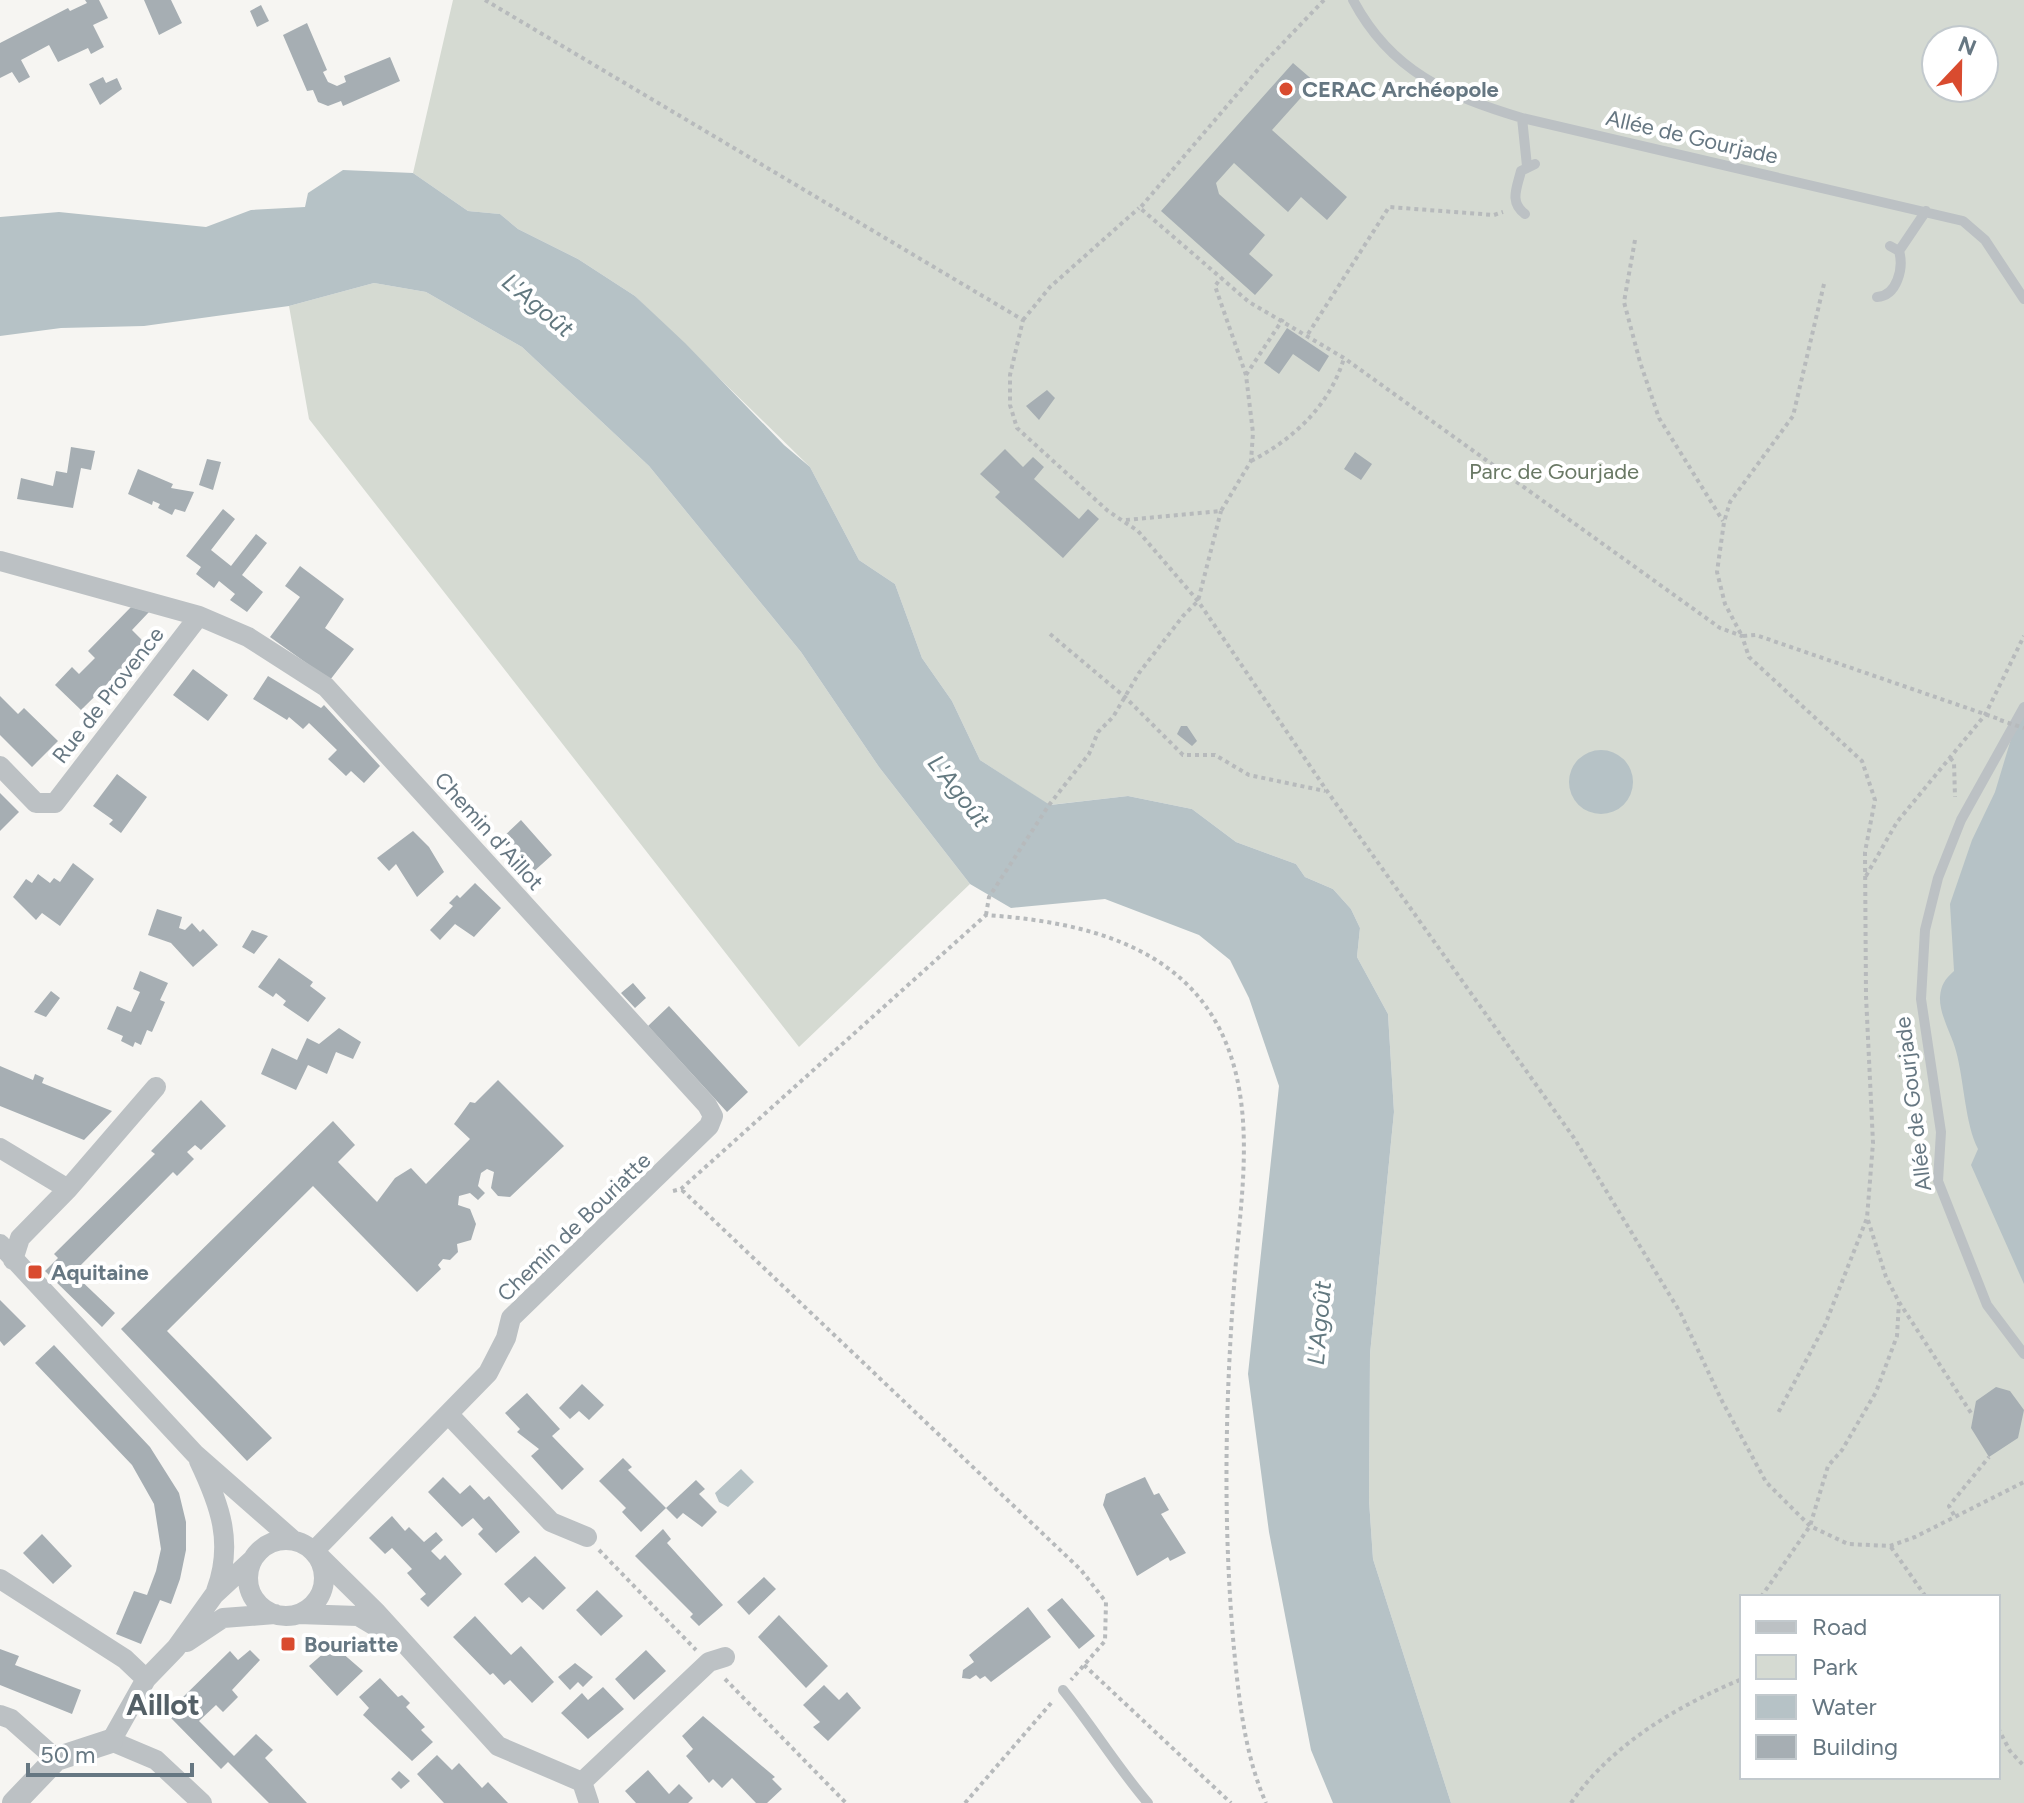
<svg xmlns="http://www.w3.org/2000/svg" width="2024" height="1803" font-family="Figtree,sans-serif">
  <rect width="100%" height="100%" fill="#f6f5f2"/>
  <path fill="#d5dad2" fill-rule="evenodd" d="M453 0H2024V1803H1451L1373 1559 1369 1500 1370 1354 1394 1112 1388 1014 1357 957 1360 928 1351 909 1333 889 1305 877 1296 864 1236 842 1192 809 1128 796 1049 805 980 760 952 701 922 658 895 584 859 560 810 467 635 296 578 259 518 229 500 214 468 211 413 173ZM1936 40H1984V88H1936ZM1742 1597H1998V1777H1742Z
    M374 283 426 292 522 347 649 466 801 652 879 767 970 884 799 1047 309 419 289 306Z"/>
  <path fill="#b6c2c6" d="M343 170 413 173 468 211 500 214 518 229 578 259 635 296 685 343 784 445 810 467 859 560 895 584 922 658 952 701 980 760 1050 805 1128 796 1192 809 1236 842 1296 864 1305 877 1333 889 1351 909 1360 928 1357 957 1388 1014 1394 1112 1370 1354 1369 1500 1373 1559 1451 1803H1333L1311 1750 1269 1532 1248 1374 1279 1086 1249 998 1230 960 1199 935 1105 899 1011 908 970 884 879 767 801 652 649 466 522 347 426 292 374 283 289 306 144 326 61 328 0 336V217L59 212 206 227 251 210 305 207 308 193Z
    M2024 712V1284L1971 1165 1978 1149C1965 1124 1964 1080 1956 1051 1952 1035 1939 1014 1940 997 1941 985 1945 979 1954 971L1950 904 1972 840 1995 792 2011 739Z
    M1569 782a32 32 0 1 1 64 0a32 32 0 1 1-64 0Z
    M741 1469 754 1482 728 1507 719 1502 715 1493Z"/>
  <path fill="#a6aeb3" d="M85 0H99L108 18 93 25 104 47 91 54 88 48 58 62 49 45 21 60 30 77 19 83 12 72 0 78V43L68 8 70 11 87 3Z
    M144 0H171L182 23 159 35Z
    M261 5 269 21 257 27 250 11Z
    M307 23 327 70 323 72 328 82 337 86 346 82 344 76 390 57 400 81 343 106 341 101 328 106 318 102 313 90 307 91 283 35Z
    M1293 63 1315 82 1272 130 1347 197 1327 220 1301 197 1288 212 1234 163 1216 183 1219 194 1265 235 1249 254 1273 275 1255 295 1161 211Z
    M103 77 106 83 117 78 122 89 100 105 89 84Z
    M1287 328 1329 356 1319 372 1293 354 1279 374 1264 363Z
    M1047 390 1055 398 1039 420 1026 406Z
    M71 447 95 451 91 470 81 468 73 508 17 499 21 478 53 486 56 471 67 473Z
    M1005 449 1023 467 1033 457 1044 467 1034 479 1079 519 1088 509 1099 519 1063 558 995 497 1000 492 980 474Z
    M1355 452 1372 464 1361 480 1344 469Z
    M207 459 221 462 213 490 199 485Z
    M138 469 173 484 171 488 194 492 185 512 175 509 172 515 158 508 160 504 153 501 152 505 128 494Z
    M223 509 235 519 211 550 231 566 256 534 267 543 242 575 263 592 247 612 230 600 235 594 219 581 214 588 196 574 201 567 186 556Z
    M300 566 344 599 325 628 354 649 330 680 270 637 300 597 285 586Z
    M131 607 149 612 132 630 147 645 81 710 55 685 72 667 79 674 95 658 88 651Z
    M193 669 228 695 208 721 173 695Z
    M268 676 321 708 324 705 380 766 364 783 351 771 346 776 328 759 337 750 309 723 303 729 289 717 287 720 253 699Z
    M0 696 18 714 24 708 58 741 32 767 0 735Z
    M1181 726H1187L1197 741 1192 746 1177 734Z
    M117 774 147 797 121 833 109 824 113 820 93 806Z
    M0 793 19 812 0 831Z
    M521 820 552 855 532 873 501 839Z
    M413 831 429 847 444 872 417 897 396 864 389 871 377 858Z
    M73 863 94 879 60 926 42 913 36 920 13 897 26 879 32 883 38 874 50 883 54 878 60 882Z
    M475 883 501 908 474 937 455 924 440 940 430 930 453 906 449 903 457 895 460 898Z
    M157 909 182 917 179 928 185 930 192 923 200 932 203 929 218 945 193 967 171 943 148 935Z
    M252 930 268 936 254 954 242 947Z
    M279 958 313 982 310 986 326 998 308 1022 283 1005 286 1001 276 993 273 997 258 987Z
    M140 971 168 983 160 1000 165 1002 152 1032 147 1030 141 1045 135 1042 133 1047 121 1041 123 1036 107 1029 117 1006 131 1012 140 992 133 989Z
    M633 983 646 998 635 1008 621 993Z
    M51 991 60 998 46 1017 34 1012Z
    M669 1006 748 1092 727 1112 648 1026Z
    M339 1028 361 1042 353 1059 336 1052 327 1074 308 1065 296 1090 261 1074 272 1048 297 1060 307 1038 319 1044Z
    M0 1066 33 1080 35 1074 44 1078 42 1083 112 1111 84 1140 0 1106Z
    M498 1080 564 1146 510 1197 498 1196 491 1188 494 1172 487 1169 481 1173 478 1186 485 1193 478 1200 470 1193 459 1196 458 1205 470 1209 476 1224 471 1240 457 1244 458 1252 450 1260 443 1259 438 1265 441 1269 417 1292 313 1186 167 1331 272 1438 247 1461 121 1329 333 1121 355 1145 338 1162 377 1202 395 1178 411 1168 426 1184 470 1139 454 1124 470 1102 475 1103Z
    M201 1100 226 1126 201 1150 195 1145 187 1152 194 1159 177 1176 173 1172 73 1273 115 1313 102 1327 45 1271 58 1258 54 1254 155 1154 151 1151Z
    M0 1300 26 1326 4 1346 0 1341Z
    M54 1345 150 1447 179 1493 186 1522V1550L180 1579 171 1604 160 1600 141 1644 116 1634 134 1591 147 1595 156 1571 161 1549 154 1504 132 1465 35 1363Z
    M582 1384 604 1405 589 1420 579 1411 570 1419 559 1408Z
    M1996 1387 2010 1391 2024 1410 2018 1438 1989 1457 1971 1428 1976 1401Z
    M527 1393 560 1429 552 1436 584 1469 562 1490 531 1456 539 1449 517 1432 520 1429 505 1413Z
    M623 1458 632 1467 628 1470 666 1508 641 1532 622 1512 626 1508 599 1481Z
    M443 1477 460 1494 470 1485 484 1500 489 1496 520 1532 496 1553 478 1534 483 1529 473 1518 462 1527 428 1492Z
    M1145 1477 1154 1495 1159 1493 1169 1510 1161 1514 1186 1553 1170 1561 1168 1557 1137 1576 1103 1505 1106 1494Z
    M696 1480 705 1489 699 1494 717 1512 702 1527 683 1513 677 1519 666 1508Z
    M392 1516 405 1531 409 1527 424 1542 436 1532 443 1540 431 1551 440 1560 445 1555 462 1574 428 1607 420 1599 426 1594 407 1573 412 1569 392 1548 385 1554 369 1538Z
    M663 1529 671 1539 667 1543 723 1605 699 1626 690 1617 693 1614 635 1556Z
    M42 1534 72 1566 53 1584 23 1553Z
    M535 1556 566 1588 543 1610 529 1597 522 1603 504 1584Z
    M764 1577 776 1589 749 1615 737 1602Z
    M597 1590 623 1616 601 1636 576 1610Z
    M1062 1598 1095 1636 1079 1649 1047 1610Z
    M1028 1607 1051 1637 991 1682 985 1676 980 1679 976 1675 970 1679 962 1678 963 1670 974 1662 969 1655Z
    M779 1615 828 1666 806 1688 758 1637Z
    M475 1616 511 1655 521 1646 554 1682 532 1703 510 1680 504 1685 493 1673 490 1675 453 1637Z
    M333 1645 363 1671 337 1696 309 1666Z
    M0 1649 19 1656 15 1665 81 1690 72 1714 0 1685Z
    M250 1650 260 1660 232 1690 238 1697 223 1712 216 1705 199 1721 234 1756 256 1734 273 1750 265 1758 307 1803H269L228 1762 221 1769 171 1718 184 1706 179 1701 230 1651 238 1660Z
    M646 1650 666 1671 634 1700 615 1679Z
    M575 1663 593 1677 583 1687 578 1682 570 1690 558 1677Z
    M380 1678 398 1697 402 1695 410 1703 406 1707 425 1727 421 1730 433 1742 412 1761 363 1715 369 1708 359 1697Z
    M824 1685 839 1700 847 1692 861 1708 828 1741 813 1727 820 1722 803 1705Z
    M603 1687 624 1709 588 1739 561 1713 582 1693 588 1700Z
    M703 1716 775 1777 772 1779 782 1789 767 1803H756L732 1778 722 1788 713 1779 709 1783 686 1756 693 1749 682 1736Z
    M437 1755 452 1770 459 1763 482 1788 488 1782 508 1803H444L417 1774Z
    M648 1770 669 1794 679 1784 693 1798 688 1803H636L625 1791Z
    M399 1771 410 1781 401 1789 391 1779Z"/>
  <g fill="none" stroke-linecap="round" stroke-linejoin="round">
    <path stroke="#b7babc" stroke-width="4" stroke-dasharray="4 4" stroke-linecap="butt" d="M485 0 1023 320 1010 375V405L1017 428 1108 511 1138 531 1198 601 1327 791 1574 1138 1680 1312 1722 1401 1766 1482 1810 1526 1848 1544 1890 1546 1915 1537 2024 1482
      M1324 0 1261 66 1140 208 1249 302 1344 358 1720 628 1742 636 1749 657 1862 761 1875 800 1865 852 1866 996 1873 1143 1867 1218 1825 1325 1778 1413
      M1635 240 1624 302 1640 362 1659 418 1723 521
      M1824 284 1793 416 1730 502 1724 522 1717 572 1725 604 1742 636 1756 635 1999 719
      M1023 320 1050 287 1139 208
      M1308 334 1389 207 1494 215 1503 212
      M1246 375 1283 319
      M1251 461C1294 439 1330 405 1344 358
      M1126 520 1221 511 1251 461 1253 433 1246 375 1215 286 1221 278
      M1050 634 1125 697 1183 755H1215L1249 775 1325 791
      M1950 758 1954 762 1955 797
      M1866 876 1897 822 1985 715 2024 636
      M986 915 989 897 1049 805 1089 754 1098 732 1113 717 1139 673 1183 616 1198 601 1221 511
      M682 1190 1081 1570 1106 1602 1105 1641 1071 1680
      M673 1191 681 1189 986 915C1071 921 1171 940 1217 1024 1260 1103 1240 1200 1234 1286 1225 1407 1223 1528 1234 1649 1239 1700 1245 1756 1266 1803
      M1868 1220 1886 1277 1899 1302 1973 1416
      M1954 1515 1949 1506 1989 1457
      M1891 1547 1926 1597
      M599 1550 696 1650
      M1761 1597 1810 1526 1828 1466 1842 1450 1876 1392 1897 1336 1899 1302
      M1084 1665 1231 1803
      M725 1679 846 1803
      M1998 1728 2010 1751 2024 1766
      M965 1803 1052 1702
      M1571 1803C1612 1744 1677 1706 1742 1679"/>
    <path stroke="#bcc1c4" stroke-width="10" d="M1353 0C1391 72 1449 96 1522 118L1963 221 1985 240 2024 299
      M1522 118 1527 166
      M1525 214C1509 202 1517 188 1521 171L1535 164
      M1899 251 1926 211
      M1877 297C1897 296 1904 268 1899 251L1890 246
      M2024 707 1961 820 1938 878 1925 930 1921 999 1941 1132 1938 1181 1987 1305 2024 1354
      M1063 1690C1093 1727 1117 1767 1148 1803"/>
    <path stroke="#bcc1c4" stroke-width="20" d="M0 561 199 616 248 637 326 687 707 1105 713 1116 709 1126 511 1318 506 1338 488 1373 314 1551 377 1613 498 1746 582 1782 589 1803
      M0 766 36 803H55L199 616
      M0 1148 68 1189
      M0 1244 195 1454 294 1541
      M13 1260 20 1238 68 1189 156 1087
      M450 1416 551 1522 587 1537
      M199 1461C220 1505 234 1543 216 1591
      M248 1578a38 38 0 1 1 76 0a38 38 0 1 1-76 0Z
      M0 1579 125 1659 146 1679
      M298 1614 358 1616 385 1632
      M187 1642 223 1618 275 1614
      M0 1715 11 1719 56 1759
      M582 1782 709 1662 725 1657
      M202 1803 156 1760 111 1741 146 1679 176 1648 214 1595 253 1559"/>
    <path stroke="#bcc1c4" stroke-width="24" d="M14 1803 56 1759 111 1741"/>
    <path stroke="#b7babc" stroke-width="4" stroke-dasharray="4 4" stroke-linecap="butt" d="M2000 720 2024 728"/>
  </g>
  <g fill="#d94b2f" stroke="#fff" stroke-width="3">
    <circle cx="1286" cy="89" r="8"/>
    <rect x="27" y="1264" width="16" height="16" rx="4"/>
    <rect x="280" y="1636" width="16" height="16" rx="4"/>
  </g>
  <g text-anchor="middle" dominant-baseline="central" stroke-width="8" stroke-linejoin="round" paint-order="stroke">
    <g font-size="22" font-weight="bold" fill="#667782" stroke="#fff" text-anchor="start">
      <text x="1302" y="89">CERAC Archéopole</text>
      <text x="51" y="1272">Aquitaine</text>
      <text x="304" y="1644">Bouriatte</text>
    </g>
    <g font-size="22" fill="#667782" stroke="#fff">
      <text transform="translate(1692 137) rotate(13)">Allée de Gourjade</text>
      <text transform="translate(108 695) rotate(-52)">Rue de Provence</text>
      <text transform="translate(489 831) rotate(48)">Chemin d'Aillot</text>
      <text transform="translate(1913 1104) rotate(-97)">Allée de Gourjade</text>
      <text transform="translate(574 1227) rotate(-44)">Chemin de Bouriatte</text>
    </g>
    <g font-size="22" fill="#6a7965" stroke="#fff">
      <text x="1554" y="471">Parc de Gourjade</text>
    </g>
    <g font-size="24" font-style="italic" fill="#62787f" stroke="#fff">
      <text transform="translate(538 305) rotate(40)">L'Agoût</text>
      <text transform="translate(959 791) rotate(52)">L'Agoût</text>
      <text transform="translate(1319 1323) rotate(-85)">L'Agoût</text>
    </g>
    <g font-size="30" font-weight="bold" fill="#546067" stroke="#fff">
      <text x="163" y="1704">Aillot</text>
    </g>
  </g>
  <rect x="1740" y="1595" width="260" height="184" fill="#ffffff" stroke="#c2c9cd" stroke-width="2"/>
  <rect x="1756" y="1621" width="40" height="12" fill="#bcc1c4" stroke="#c2c9cd" stroke-width="2"/>
  <text x="1812" y="1635" font-size="24" fill="#667782">Road</text>
  <rect x="1756" y="1655" width="40" height="24" fill="#d5dad2" stroke="#c2c9cd" stroke-width="2"/>
  <text x="1812" y="1675" font-size="24" fill="#667782">Park</text>
  <rect x="1756" y="1695" width="40" height="24" fill="#b6c2c6" stroke="#c2c9cd" stroke-width="2"/>
  <text x="1812" y="1715" font-size="24" fill="#667782">Water</text>
  <rect x="1756" y="1735" width="40" height="24" fill="#a6aeb3" stroke="#c2c9cd" stroke-width="2"/>
  <text x="1812" y="1755" font-size="24" fill="#667782">Building</text>
  <g transform="translate(1960 64) rotate(22)"><circle r="38" fill="#ffffff" stroke="#c2c9cd" stroke-width="2"/>
  <path d="M0-6L14 30L0 20L-14 30Z" fill="#d94b2f"/>
  <text y="-12" font-size="22" font-weight="bold" text-anchor="middle" fill="#667782">N</text>
  </g>
  <path d="M28 1763v12h164v-12" fill="none" stroke="#667782" stroke-width="4"/>
  <text x="40" y="1763" font-size="24" fill="#667782" stroke="#ffffff" stroke-width="6" paint-order="stroke">50 m</text>
</svg>
